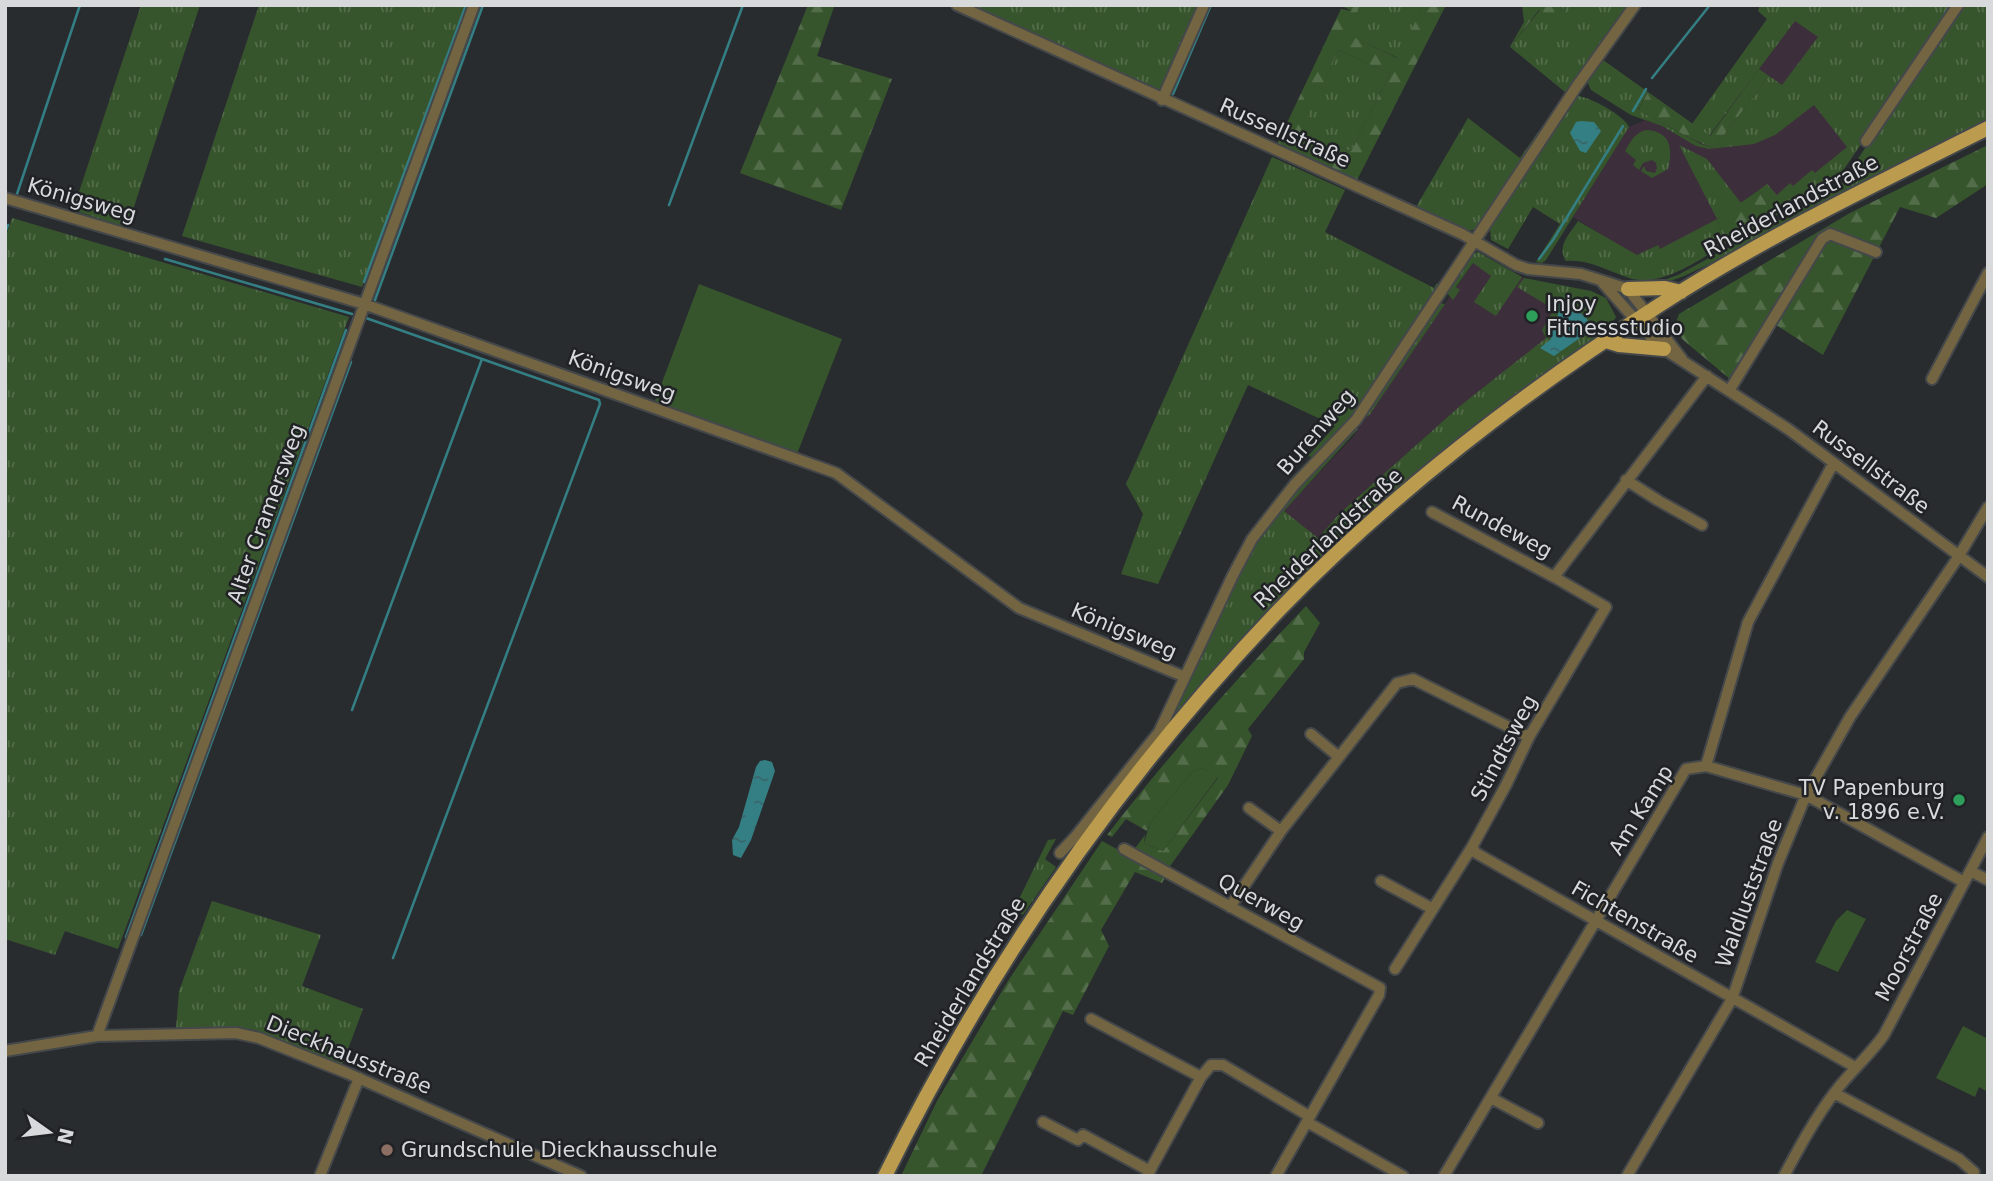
<svg xmlns="http://www.w3.org/2000/svg" width="1993" height="1181" font-family="'DejaVu Sans',sans-serif">
  <defs>
    <pattern id="grass-tufts" width="24" height="20" patternUnits="userSpaceOnUse" patternTransform="scale(1.75)"><rect width="24" height="20" fill="#37552c"/><path d="M3 7l-1-3M5 7V3M7 7l1-3M15 17l-1-3M17 17v-4M19 17l1-3" fill="none" stroke="#536d4a"/></pattern>
    <pattern id="forest-firs" width="22" height="20" patternUnits="userSpaceOnUse" patternTransform="scale(1.75)"><rect width="22" height="20" fill="#37552c"/><path d="M5 1l3.5 6h-7zM16 11l3.5 6h-7z" fill="#536d4a"/></pattern>
    <pattern id="water-ripples" width="26" height="14" patternUnits="userSpaceOnUse" patternTransform="scale(1.75)"><rect width="26" height="14" fill="#347f84"/><path d="M2 4q2-2 4 0t4 0M15 11q2-2 4 0t4 0" fill="none" stroke="#39666a"/></pattern>
  </defs>
  <rect width="100%" height="100%" fill="#292c2f"/>
  <path fill="#3c2e3a" d="M1795 20 1896 92 1836 181 1775 216 1759 190 1717 219 1660 250 1657 245 1637 256 1573 217 1629 127 1645 120 1662 126 1697 146 1710 136Z
    M1482 255 1524 278 1596 303 1460 406 1340 513 1318 538 1283 511 1352 438 1476 259Z"/>
  <path fill="url(#grass-tufts)" d="M141 5H200L127 228 73 210Z
    M259 5H465L362 287 182 236Z
    M963 5H1199L1161 91Z
    M1360 5H1424L1398 58 1346 34Z
    M1559 5H1630L1570 92H1565L1510 47 1540 10 1565 11Z
    M1760 5H1955L1836 181 1775 216 1759 190 1767 184 1777 195 1790 183 1793 186 1812 170 1815 173 1847 147 1814 105 1775 135 1754 144 1709 149 1696 146 1662 126 1631 115 1591 90 1587 81 1602 56 1604 57 1603 60 1648 92 1638 110 1701 144 1714 148 1769 76 1782 85 1818 37 1795 21 1709 136 1692 124 1767 19 1758 11Z
    M1960 5H1988V120L1730 254 1684 276 1659 285 1658 282 1678 275 1832 191 1842 183Z
    M1339 50 1390 74 1351 151 1299 133Z
    M1578 96C1590 97 1625 116 1629 127L1546 260 1542 263 1536 262 1560 224 1533 207 1508 249 1491 240 1490 229 1575 98Z
    M1468 118 1520 158 1538 132 1539 136 1478 228 1469 231 1416 207Z
    M1647 130C1671 132 1673 149 1668 169L1652 178 1641 171 1644 166 1646 171 1655 173 1657 168 1656 163 1652 160 1643 163 1639 170 1633 165 1636 160 1625 151C1631 141 1635 132 1647 130Z
    M1679 145 1707 159 1741 203 1717 219 1726 244C1699 259 1663 288 1629 278 1607 271 1590 259 1566 261 1556 246 1570 234 1578 221L1637 255 1658 245 1660 249 1717 219Z
    M1272 157 1345 190 1325 232 1434 288 1437 283 1440 285 1346 427 1316 458 1308 456 1335 426 1248 385 1158 584 1121 574 1143 514 1126 484Z
    M12 218 349 317 118 949 65 931 55 955 5 939V239Z
    M1478 252 1522 277 1496 316 1474 302 1491 276 1473 263 1456 287 1460 290 1453 300 1447 293 1473 254Z
    M1524 278 1591 291 1606 298 1616 317 1609 328 1512 397 1440 458 1310 574 1051 881 1074 846 1164 730 1254 542 1285 501 1354 428 1358 429 1284 511 1318 538 1340 513 1460 406 1546 338 1542 330 1554 309 1517 287Z
    M1439 303 1445 304 1368 417 1365 413Z
    M1056 839 1045 859 1056 867 1023 915 1014 909 1048 840Z
    M212 901 321 935 302 986 363 1009 342 1065 255 1030 218 1027 176 1029 179 991Z"/>
  <path fill="url(#forest-firs)" fill-rule="evenodd" d="M808 5 834 7 817 56 892 79 841 210 740 173Z
    M1340 5H1360L1347 34 1397 58 1424 5H1446L1357 180 1277 144 1341 9 1352 11ZM1339 50 1390 74 1351 151 1300 132Z
    M1522 5H1559L1565 11 1558 21 1539 10 1510 47 1524 22Z
    M1759 69 1769 76 1714 148C1687 139 1664 122 1638 111L1648 92 1710 136Z
    M1988 145V184L1936 218 1900 207 1823 355 1773 323 1736 384 1682 339 1675 325 1679 314 1850 213Z
    M1759 190 1775 216 1726 244 1717 219Z
    M1306 606 1320 623 1304 652V659L1248 729 1252 736 1228 785 1168 869 1133 851 1145 835 1144 843 1163 851 1218 778 1203 768 1193 771 1150 823 1147 831 1126 819 1112 837 1107 835C1169 755 1236 679 1306 606Z
    M1102 841 1166 876 1162 883 1135 872 1101 930 1109 946 1073 1015 1063 1011 981 1176H901L937 1101 1008 981Z"/>
  <path fill="#37552c" d="M699 284 842 339 797 454 655 401Z
    M1203 768 1218 777 1163 851 1144 843 1150 823 1193 771Z
    M1847 910 1866 919 1838 972 1815 962 1836 921Z
    M1963 1026 1988 1039V1092L1979 1087 1975 1097 1936 1078Z"/>
  <path fill="url(#water-ripples)" d="M1581 121 1594 122 1601 131 1586 153 1580 151 1570 133 1576 122Z
    M1559 302H1563C1573 311 1583 310 1590 324V331L1554 356 1540 348 1551 339C1552 324 1561 316 1559 302Z
    M765 760 772 762 775 771 751 840 741 858 733 855 732 840 739 827 756 767 760 761Z"/>
  <g fill="none" stroke-linecap="round" stroke-linejoin="round">
    <path stroke="#347f84" stroke-width="2.5" d="M1943 17 1951 5
      M1652 78 1710 5
      M1173 94 1211 5
      M1889 98 1930 37
      M1633 111 1646 89
      M17 194 80 5
      M669 205 743 5
      M5 233 8 225
      M165 259 352 314
      M1539 259 1553 240 1623 126
      M364 282 466 5
      M375 300 483 5
      M1322 543 1391 477
      M352 710 482 359 366 318
      M141 935 351 362
      M126 937 346 330
      M393 958 600 404 599 400 482 359"/>
    <g stroke="#45484b" stroke-width="14">
      <path id="minor" d="M957 5 1462 234 1516 265 1528 269 1581 274 1628 289 1682 359
        M1162 100 1204 5
        M1866 141 1958 5
        M5 198 364 304 836 473 1019 608 1185 677
        M1602 282 1647 333 1664 349 1788 429 1988 577
        M1932 379 1988 273
        M1729 391 1822 239 1830 234 1876 252
        M1626 480 1659 501 1702 525
        M1432 512 1554 577 1707 376
        M1311 734 1339 757
        M1706 766 1806 795 1964 882
        M1249 808 1281 831
        M1472 847 1476 853 1855 1067
        M1124 849 1380 988 1379 995 1276 1176
        M1060 853 1075 837 1159 732 1233 575 1252 539 1295 484 1356 420 1577 86 1635 5
        M1970 871 1988 880
        M1381 881 1433 909
        M1230 907 1281 831 1397 683 1413 679 1529 737
        M1395 969 1472 847 1506 785 1529 737 1606 607 1554 577
        M1091 1019 1201 1077
        M97 1036 474 5
        M5 1051 97 1036 236 1033 259 1038 347 1073 581 1176
        M1834 1093 1959 1159 1974 1172
        M1491 1098 1538 1123
        M1043 1122 1078 1140 1083 1135 1150 1171
        M1307 1122 1403 1176
        M320 1176 359 1078
        M1147 1176 1201 1077 1211 1065H1223L1309 1116
        M1444 1176 1686 769 1706 766 1748 622 1833 464
        M1627 1176 1732 999 1778 863 1806 795 1850 717 1957 559 1988 507
        M1784 1176C1799 1148 1815 1118 1835 1092 1850 1072 1869 1056 1884 1035L1988 837"/>
    </g>
    <g stroke="#45484b" stroke-width="18">
      <path id="major" d="M1628 289 1665 288 1681 292
        M1606 341 1619 345 1664 349
        M885 1176C988 967 1120 776 1281 608 1390 495 1526 390 1658 306 1763 238 1876 184 1988 128"/>
    </g>
    <use href="#minor" stroke="#736541" stroke-width="10"/>
    <use href="#major" stroke="#bb9c4e" stroke-width="14"/>
  </g>
  <g fill="#2e9e5b" stroke="#202225" stroke-width="2.5">
    <circle cx="1532" cy="316" r="7"/>
    <circle cx="1959" cy="800" r="7"/>
  </g>
  <circle fill="#8d6e63" stroke="#202225" stroke-width="2.5" cx="387" cy="1150" r="7"/>
  <g text-anchor="middle" dominant-baseline="central" stroke-width="5" stroke-linejoin="round" paint-order="stroke">
    <g font-size="21" fill="#d7d9db" stroke="#202225">
      <text transform="translate(1285 133) rotate(24)">Russellstraße</text>
      <text transform="translate(82 200) rotate(16)">Königsweg</text>
      <text transform="translate(1791 206) rotate(-28)">Rheiderlandstraße</text>
      <text transform="translate(622 376) rotate(20)">Königsweg</text>
      <text transform="translate(1316 432) rotate(-49)">Burenweg</text>
      <text transform="translate(1871 467) rotate(37)">Russellstraße</text>
      <text transform="translate(266 514) rotate(-70)">Alter Cramersweg</text>
      <text transform="translate(1502 527) rotate(28)">Rundeweg</text>
      <text transform="translate(1328 538) rotate(-43)">Rheiderlandstraße</text>
      <text transform="translate(1124 631) rotate(23)">Königsweg</text>
      <text transform="translate(1504 748) rotate(-62)">Stindtsweg</text>
      <text transform="translate(1641 810) rotate(-58)">Am Kamp</text>
      <text transform="translate(1749 893) rotate(-70)">Waldluststraße</text>
      <text transform="translate(1261 902) rotate(29)">Querweg</text>
      <text transform="translate(1635 922) rotate(30)">Fichtenstraße</text>
      <text transform="translate(1909 947) rotate(-62)">Moorstraße</text>
      <text transform="translate(970 982) rotate(-59)">Rheiderlandstraße</text>
      <text transform="translate(349 1055) rotate(22)">Dieckhausstraße</text>
    </g>
    <g font-size="21" fill="#d7d9db" stroke="#202225" text-anchor="start">
      <text x="1546" y="304">Injoy<tspan x="1546" dy="24">Fitnessstudio</tspan></text>
      <text x="1945" y="788" text-anchor="end">TV Papenburg<tspan x="1945" dy="24">v. 1896 e.V.</tspan></text>
      <text x="401" y="1150">Grundschule Dieckhausschule</text>
    </g>
  </g>
  <rect width="1993" height="1181" fill="none" stroke="#d7d9db" stroke-width="14"/>
  <g transform="translate(49 1132) rotate(104)" stroke="#202225" stroke-width="5" paint-order="stroke">
  <path d="M0-5L12 26L0 18L-12 26Z" fill="#d7d9db"/>
  <text y="-10" font-size="19" font-weight="bold" text-anchor="middle" fill="#d7d9db">N</text>
  </g>
</svg>
